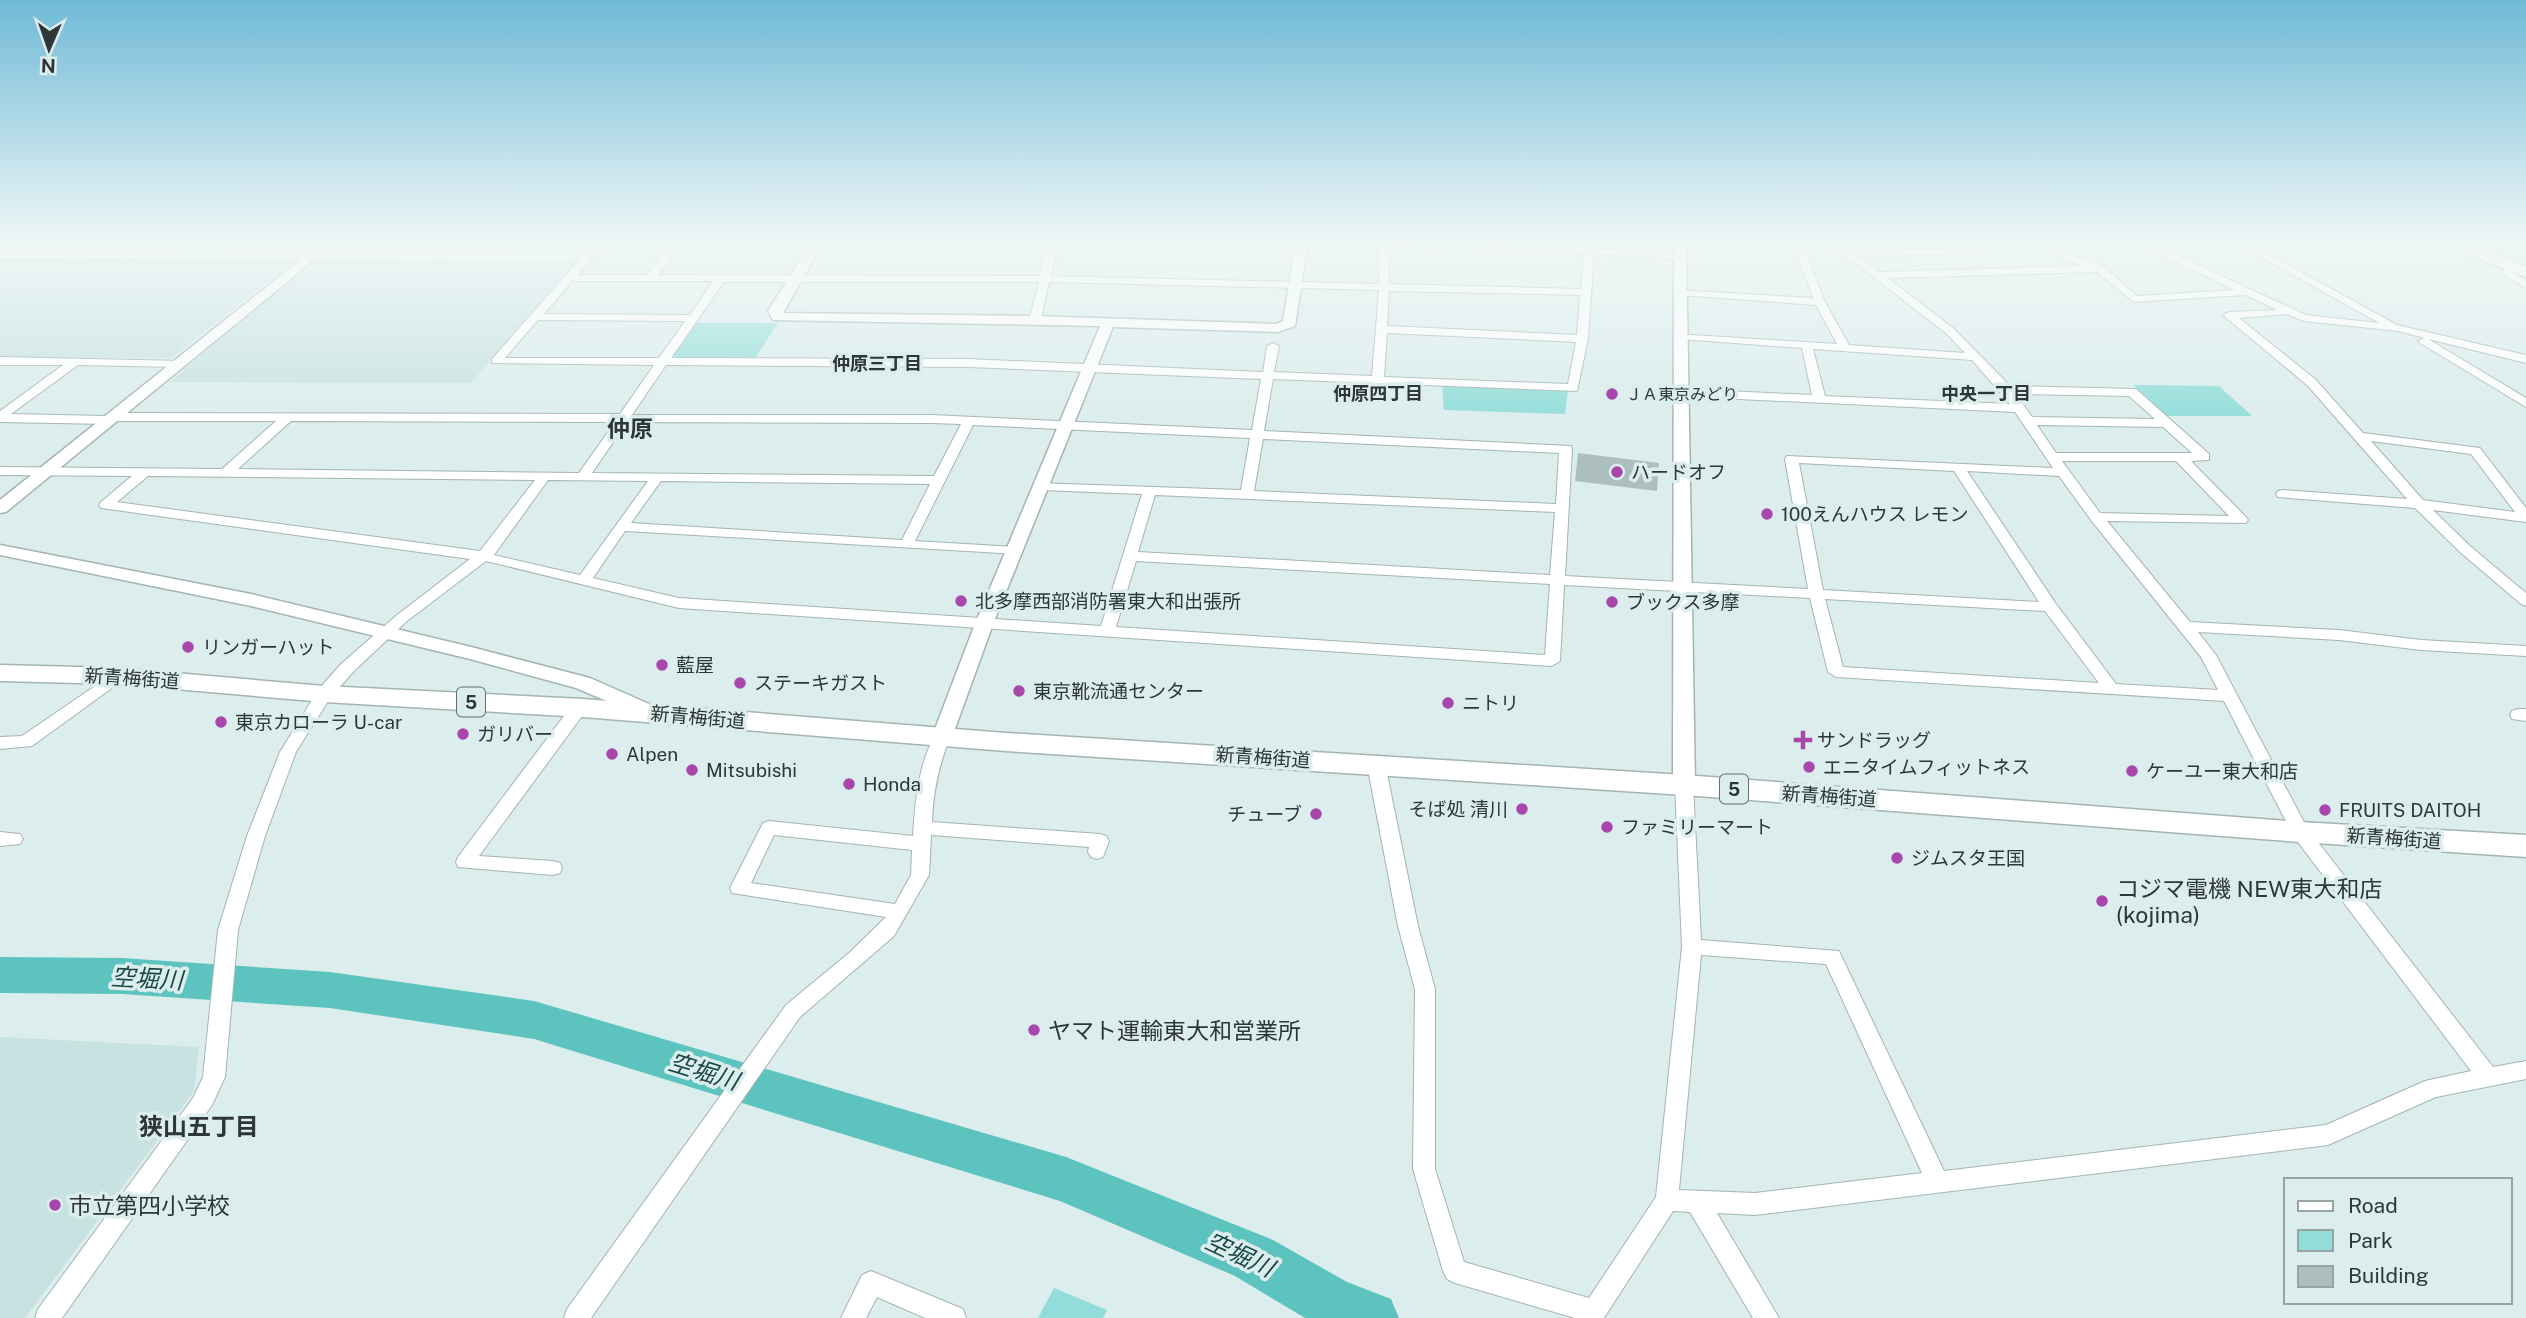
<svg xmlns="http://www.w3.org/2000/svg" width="2526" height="1318" font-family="'Public Sans','Noto Sans JP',sans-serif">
  <rect width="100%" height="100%" fill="#dbedec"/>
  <path fill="#c7e2e1" d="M315 258 577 259 471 383 170 382Z
    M297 259 171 358 0 357V262L3 260Z
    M0 1037 199 1047 194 1091 25 1318H0Z"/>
  <path fill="#92ddd9" d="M696 323H778L755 358 679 359 672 355Z
    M1442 385 1568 391 1565 414 1444 410Z
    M2133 385 2219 386 2252 416H2167Z
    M1054 1288 1107 1310 1103 1318H1038Z"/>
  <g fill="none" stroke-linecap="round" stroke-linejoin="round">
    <path stroke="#4f9995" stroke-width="9" d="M1332 1318 1333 1304"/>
    <path fill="#5dc3be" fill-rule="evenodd" d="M0 957 122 958 330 972 534 1001 1066 1157 1273 1240 1347 1282 1391 1299 1399 1318H1305L1235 1276 1060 1201 534 1039 330 1008 122 994 0 993Z"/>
  </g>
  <path fill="#adbfbd" d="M1578 453 1659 463 1657 491 1575 481Z"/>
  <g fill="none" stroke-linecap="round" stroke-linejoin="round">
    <g stroke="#a3b4b2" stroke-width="2">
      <path id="minor" d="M72 241H84L67 253 585 254 596 241H607L578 275H647L673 241 1302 243 1307 246 1306 248 1058 247 1051 276 1379 284 1378 241H1388V244L1584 248 1585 241H1595V248L1681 255 1685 256V260L1594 254 1588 339 1577 391 1273 379 1264 431 1571 446 1572 449 1565 576 1808 589 1785 459 1787 456 2053 468 2015 412 1677 396 1675 393 1681 389 1812 395 1802 348 1680 339 1676 338V334L1837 344 1816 305 1679 295 1674 292 1675 290 1813 298 1795 248 1741 244 1736 241 1833 245 1829 241H1841L1852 250 1976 248 1981 251 1976 254 1860 256 1880 272 2084 266 2021 241H2036L2103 266 2137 296 2234 290 2132 241H2146L2306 315 2379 323 2232 241H2245L2397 325 2526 355V363L2428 339 2526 398V407L2420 343 2418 341 2424 338 2398 331 2304 321 2287 314 2239 318 2316 380 2363 433 2480 448 2526 508V522L2433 510 2470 546 2526 593V606L2521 604 2460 552 2415 508 2278 497 2276 494 2278 491 2283 490 2407 499 2308 386 2223 315 2229 312 2277 310 2246 295 2134 302 2097 272 1888 278 1954 329 2010 386 2136 389 2209 454V460L2191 461 2246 517 2248 520 2246 523 2107 521 2190 622 2339 630 2421 640 2526 646V656L2421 650 2339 640 2198 632 2216 655 2307 828 2493 1067 2526 1061V1079L2436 1097 2328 1145 1755 1215 1717 1213 1779 1318H1753L1690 1212 1673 1211 1604 1318H1575L1455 1283 1447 1279 1443 1271 1413 1169 1415 989 1398 926 1367 764 1370 760H1382L1385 764 1418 926 1435 989V1169L1464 1262 1589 1298 1656 1197 1682 947 1675 785 1678 781H1690L1693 785 1701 940 1839 951 1944 1171 2326 1125 2425 1081 2471 1071 2294 837 2224 701 1836 677 1828 672 1810 598 1564 585 1560 661 1552 666 679 608 486 561 407 621 353 672 330 698 296 752 265 836 238 930 225 1077 212 1105 62 1318H35L38 1309 193 1098 203 1077 218 930 247 836 280 752 318 690 341 664 397 615 470 559 101 508 99 505 101 502 132 476 0 475V467L222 469 276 421H115L109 424 0 422V411L63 365H0V357L183 361V365L179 367 78 365 11 414 107 416 113 413 620 414 654 365 492 363V359L579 260 0 259V253H53ZM680 245 1047 247 1040 276 658 275ZM1805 249 1841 252 1946 333 1965 353 1849 345 1825 302ZM1388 250 1584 254 1581 289 1389 284ZM572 281H713L690 315 544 314ZM724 282H1039L1029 320 1035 323 1041 320 1049 282 1379 290 1372 376 1274 372 1279 346 1273 343 1267 346 1263 372 968 359 671 358ZM1389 291 1580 295 1577 335 1387 326ZM538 320 685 321 659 358H505ZM1387 333 1576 342 1568 384 1384 377ZM1813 349 1972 360 2010 404 1825 396ZM666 365 968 367 1261 379 1252 430 931 415H632ZM2016 394 2129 396 2155 419 2032 417ZM291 421 615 422 579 473 238 469ZM627 422 931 423 961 424 934 476 592 473ZM973 425 1250 438 1241 490 1036 483 1034 486 1041 490 1142 494 1101 626 679 598 593 578 625 531 1020 554 1022 551 1020 548 1015 547 915 541ZM2037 425 2163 427 2192 453H2056ZM1263 439 1559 453 1556 504 1254 491ZM2371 441 2471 454 2515 512 2423 500ZM2062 461H2176L2229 516 2100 513ZM1799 463 1954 471 2039 602 1823 590ZM1967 471 2059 476 2091 520 2201 657 2218 690 2116 684 2056 604ZM148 476 535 480 480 551 117 502ZM548 480 648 481 580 575 494 555ZM661 481 930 484 902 540 631 523ZM1155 495 1555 512 1550 575 1138 552ZM1136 561 1550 584 1545 655 1116 627ZM1825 599 2045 611 2099 683 1843 667ZM1701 955 1826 964 1922 1173 1755 1193 1679 1190Z
        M2517 241H2526V246Z
        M2509 265H2517L2518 267 2513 272 2526 280V288L2504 275 2503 270Z
        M117 671 125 676 123 680 32 746 0 749V737L22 736Z
        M579 703 587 708 585 712 479 856 553 861 560 863 562 868 560 873 553 875 458 867 456 862 458 857 573 704Z
        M2518 709H2526V721L2512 719 2510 715 2512 711Z
        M942 731 950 737C939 765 933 792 932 822L1100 834 1106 836 1109 841 1103 857 1097 859 1091 857 1088 852 1089 847 931 835 929 875 894 936 800 1017 591 1318H564L567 1309 786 1005 849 953 886 917 732 893 730 888 763 823 769 821 913 836C915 802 918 765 936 733ZM774 835 912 850 911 875 895 904 751 883Z
        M0 832 20 834 23 839 20 844 0 846Z
        M871 1271 963 1309 966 1318H925L877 1297 866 1318H841L862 1275Z"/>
    </g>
    <g stroke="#a3b4b2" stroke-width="3">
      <path id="tertiary" d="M812 241H824L783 313 1035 316 1276 324 1283 321 1296 241H1308L1295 326 1278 332 1113 327 993 624 952 737 949 742H935L932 737 975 624 1100 326 773 320 768 311Z
        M1674 241H1686L1695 785 1692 790 1684 793 1676 790 1673 785Z
        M304 257 310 261 309 264 6 512 0 513V500Z
        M0 545 251 594 471 647 590 678 656 707 659 712 656 717 649 719 576 688 470 659 251 606 0 555Z"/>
    </g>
    <g stroke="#a3b4b2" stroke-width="3">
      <path id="primary" d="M2438 241H2461L2526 266V277L2440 244Z
        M0 665 117 668 324 686 583 699 1006 733 1684 775 2300 822 2526 835V857L2300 842 1684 795 1006 751 583 717 324 702 117 684 0 681Z"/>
    </g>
    <use href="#minor" fill="#fff" fill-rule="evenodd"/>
    <use href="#tertiary" fill="#fff" fill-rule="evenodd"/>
    <use href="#primary" fill="#fff" fill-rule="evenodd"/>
  </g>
  <linearGradient id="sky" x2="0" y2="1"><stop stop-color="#70bad7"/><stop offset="0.57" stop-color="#eff7f6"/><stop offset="1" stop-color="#eff7f6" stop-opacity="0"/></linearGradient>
  <rect width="2526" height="426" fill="url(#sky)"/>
  <g fill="#a946ac" stroke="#dbedec" stroke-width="2.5">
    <circle cx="1612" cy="394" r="7"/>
    <circle cx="1617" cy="472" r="7"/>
    <circle cx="1767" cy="514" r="7"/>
    <circle cx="961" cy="601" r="7"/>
    <circle cx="1612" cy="602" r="7"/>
    <circle cx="188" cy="647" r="7"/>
    <circle cx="662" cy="665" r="7"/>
    <circle cx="740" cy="683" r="7"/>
    <circle cx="1019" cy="691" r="7"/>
    <circle cx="1448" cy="703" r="7"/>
    <circle cx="221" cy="722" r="7"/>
    <circle cx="463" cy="734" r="7"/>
    <path d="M1799.5 729.5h7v7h7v7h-7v7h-7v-7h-7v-7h7z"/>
    <circle cx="612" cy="754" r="7"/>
    <circle cx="1809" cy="767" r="7"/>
    <circle cx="692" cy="770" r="7"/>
    <circle cx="2132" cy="771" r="7"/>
    <circle cx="849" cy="784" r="7"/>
    <circle cx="1522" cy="809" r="7"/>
    <circle cx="2325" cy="810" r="7"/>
    <circle cx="1316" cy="814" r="7"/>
    <circle cx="1607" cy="827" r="7"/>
    <circle cx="1897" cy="858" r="7"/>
    <circle cx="2102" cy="901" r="7"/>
    <circle cx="1034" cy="1030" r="7"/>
    <circle cx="55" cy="1205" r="7"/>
  </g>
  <g text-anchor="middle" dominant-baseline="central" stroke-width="7" stroke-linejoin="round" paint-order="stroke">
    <g font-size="16" fill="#2f3636" stroke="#dbedec" text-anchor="start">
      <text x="1626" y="394">ＪＡ東京みどり</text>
    </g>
    <g font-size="18" font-weight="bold" fill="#2f3636" stroke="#dbedec">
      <text x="877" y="363">仲原三丁目</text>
      <text x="1378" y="393">仲原四丁目</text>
      <text x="1986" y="393">中央一丁目</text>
    </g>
    <g fill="#dbedec" stroke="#636d6d" stroke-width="2">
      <rect x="457" y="687.5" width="28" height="29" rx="5"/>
      <rect x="1720" y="774.5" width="28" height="29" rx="5"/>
    </g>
    <g font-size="18" font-weight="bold" fill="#2f3636">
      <text x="471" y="702">5</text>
      <text x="1734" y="789">5</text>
    </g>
    <g font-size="19" fill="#2f3636" stroke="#dbedec" text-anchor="start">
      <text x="1631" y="472">ハードオフ</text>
      <text x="1781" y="514">100えんハウス レモン</text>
      <text x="975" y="601">北多摩西部消防署東大和出張所</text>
      <text x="1626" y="602">ブックス多摩</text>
      <text x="202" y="647">リンガーハット</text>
      <text x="676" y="665">藍屋</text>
      <text x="754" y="683">ステーキガスト</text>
      <text x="1033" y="691">東京靴流通センター</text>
      <text x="1462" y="703">ニトリ</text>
      <text x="235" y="722">東京カローラ U-car</text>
      <text x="477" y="734">ガリバー</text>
      <text x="1817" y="740">サンドラッグ</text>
      <text x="626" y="754">Alpen</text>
      <text x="1823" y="767">エニタイムフィットネス</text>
      <text x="706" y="770">Mitsubishi</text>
      <text x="2146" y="771">ケーユー東大和店</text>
      <text x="863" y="784">Honda</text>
      <text x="1508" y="809" text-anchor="end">そば処 清川</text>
      <text x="2339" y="810">FRUITS DAITOH</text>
      <text x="1302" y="814" text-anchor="end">チューブ</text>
      <text x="1621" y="827">ファミリーマート</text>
      <text x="1911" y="858">ジムスタ王国</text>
    </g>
    <g font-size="19" fill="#2f3636" stroke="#dbedec">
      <text transform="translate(132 678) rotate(4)">新青梅街道</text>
      <text transform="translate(698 717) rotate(5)">新青梅街道</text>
      <text transform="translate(1263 757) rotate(4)">新青梅街道</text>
      <text transform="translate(1829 796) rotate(4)">新青梅街道</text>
      <text transform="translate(2394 838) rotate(4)">新青梅街道</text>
    </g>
    <g font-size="23" font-weight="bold" fill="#2f3636" stroke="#dbedec">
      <text x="630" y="428">仲原</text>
    </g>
    <g font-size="23" fill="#2f3636" stroke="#dbedec" text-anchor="start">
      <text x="2116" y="888">コジマ電機 NEW東大和店<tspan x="2116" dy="26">(kojima)</tspan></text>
      <text x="1048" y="1030">ヤマト運輸東大和営業所</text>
      <text x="69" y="1205">市立第四小学校</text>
    </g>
    <g font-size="24" font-style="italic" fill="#194745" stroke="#dbedec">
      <text transform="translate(147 978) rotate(3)">空堀川</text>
      <text transform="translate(704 1071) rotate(17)">空堀川</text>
      <text transform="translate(1240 1254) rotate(25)">空堀川</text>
    </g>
    <g font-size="24" font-weight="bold" fill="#2f3636" stroke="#dbedec">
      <text x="199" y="1126">狭山五丁目</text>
    </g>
  </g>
  <rect x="2284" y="1178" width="228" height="126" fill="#dbedec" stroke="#96a4a3" stroke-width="2"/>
  <rect x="2298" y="1201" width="35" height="10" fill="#ffffff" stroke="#96a4a3" stroke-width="2"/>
  <text x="2348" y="1213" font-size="21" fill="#2f3636">Road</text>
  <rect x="2298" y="1230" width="35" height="21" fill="#92ddd9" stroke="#96a4a3" stroke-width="2"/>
  <text x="2348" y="1248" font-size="21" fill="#2f3636">Park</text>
  <rect x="2298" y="1266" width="35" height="21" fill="#adbfbd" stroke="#96a4a3" stroke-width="2"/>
  <text x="2348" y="1283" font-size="21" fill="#2f3636">Building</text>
  <g transform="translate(49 49) rotate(182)" stroke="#dbedec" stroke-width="5" paint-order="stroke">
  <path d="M0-5L12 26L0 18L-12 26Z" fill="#2f3636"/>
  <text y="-10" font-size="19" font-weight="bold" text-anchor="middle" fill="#2f3636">N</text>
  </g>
</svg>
